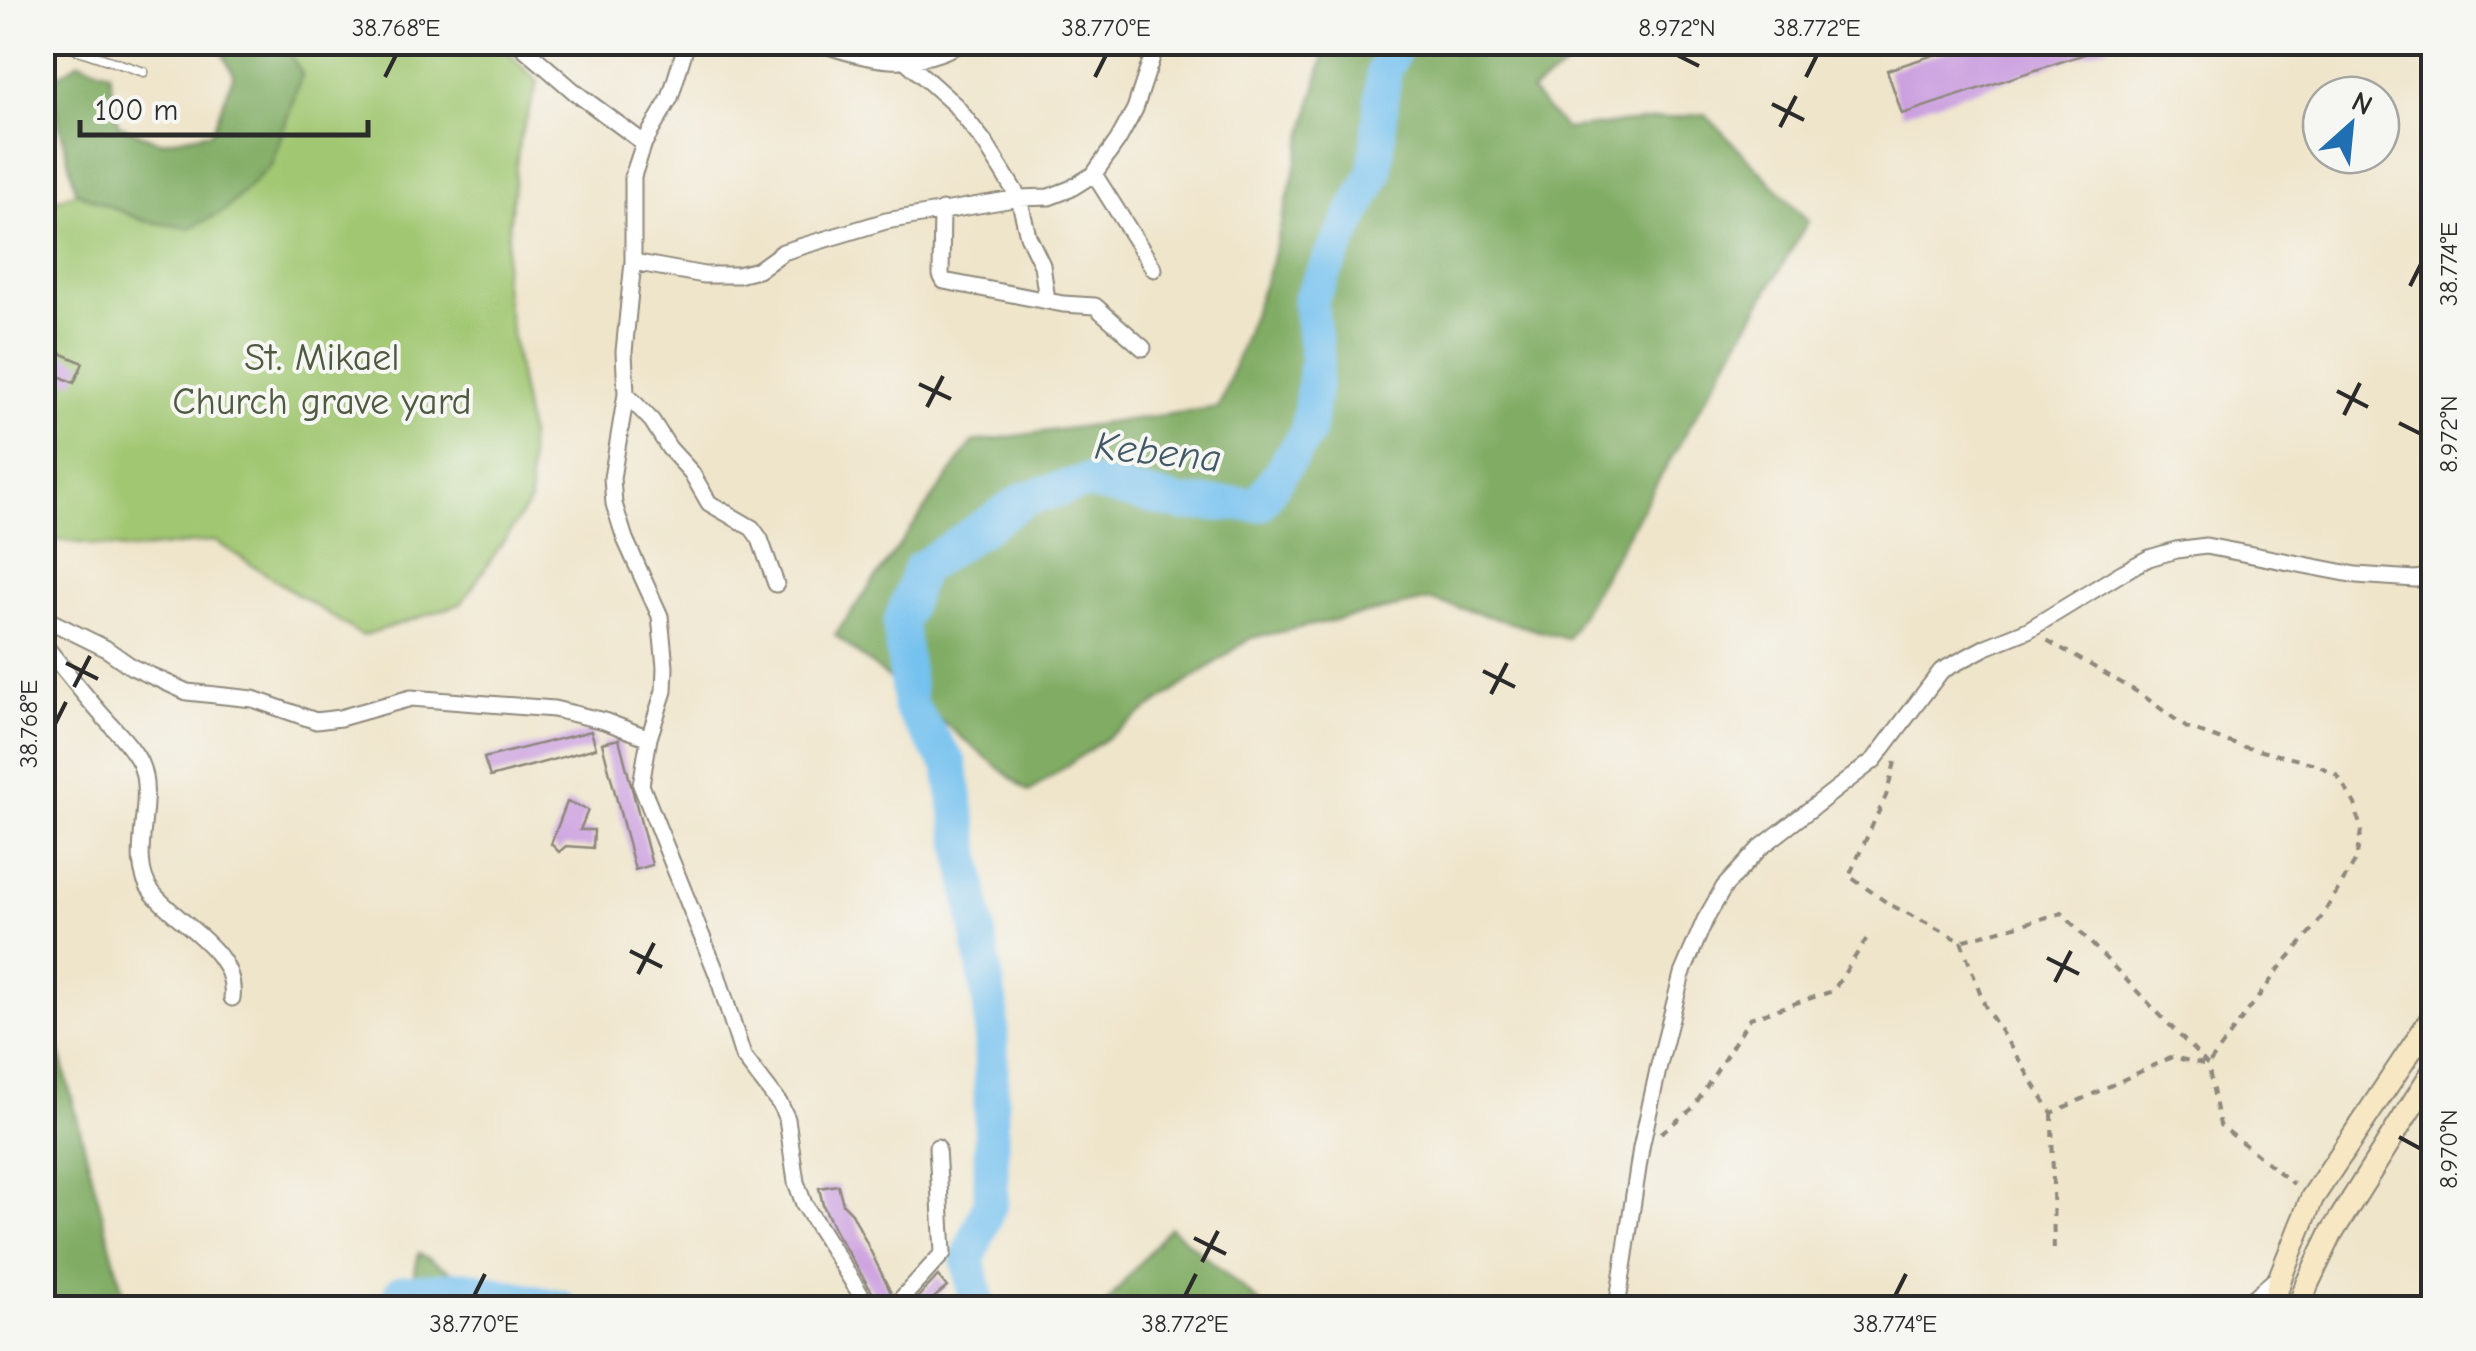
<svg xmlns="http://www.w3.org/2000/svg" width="2476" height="1351" font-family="'Comic Neue',sans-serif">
  <rect width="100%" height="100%" fill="#f6f6f2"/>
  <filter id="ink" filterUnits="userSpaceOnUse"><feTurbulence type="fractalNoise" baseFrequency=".01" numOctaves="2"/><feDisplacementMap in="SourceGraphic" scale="20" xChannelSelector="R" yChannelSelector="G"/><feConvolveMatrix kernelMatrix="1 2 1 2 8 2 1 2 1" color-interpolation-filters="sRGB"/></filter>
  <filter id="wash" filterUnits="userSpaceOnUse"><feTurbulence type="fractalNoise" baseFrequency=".0048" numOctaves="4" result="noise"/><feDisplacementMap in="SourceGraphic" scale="40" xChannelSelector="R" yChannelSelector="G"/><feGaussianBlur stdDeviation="2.25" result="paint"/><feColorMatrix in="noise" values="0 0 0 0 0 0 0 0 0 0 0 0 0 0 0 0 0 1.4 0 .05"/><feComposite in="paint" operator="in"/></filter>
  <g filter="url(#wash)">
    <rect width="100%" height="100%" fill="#efe5cb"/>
    <path fill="#a1c772" stroke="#66794e" stroke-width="2.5" d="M283 43H498L538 82 519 141 503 279 529 436 530 502 461 604 362 636 215 541 131 550 43 538V205L76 192 144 221 271 165 302 74Z"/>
    <path fill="#80ac64" stroke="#566c48" stroke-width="2.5" d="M217 43H283L302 74 271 165 224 211 190 228 144 221 76 192 49 81 79 62 109 72 118 125 160 142 212 132 234 74Z
      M1327 43H1598L1531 92 1565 129 1705 114 1808 221 1567 639 1431 600 1251 638 1029 792 835 635 973 442 1219 407 1271 264Z
      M42 1033 57 1042 127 1308H43Z
      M1170 1227 1266 1308H1102Z
      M419 1253 514 1308H406Z"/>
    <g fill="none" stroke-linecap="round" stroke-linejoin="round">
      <path stroke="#75c1ef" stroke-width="35" d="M393 1308 402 1292 465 1288 561 1308
        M978 1308 968 1259 991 1201V1010L950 765 910 707 900 624 920 569 1025 499 1085 482 1183 504H1259L1308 431 1317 358 1310 300 1375 173 1384 71 1398 42"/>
    </g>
    <g id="blocks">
      <path fill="#ca9edf" d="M1974 42H2108L2109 46 1902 114 1887 70Z
        M49 348 83 363 74 383 42 368Z
        M591 731 596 748 490 777 484 758Z
        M619 739 652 865 635 870 602 743Z
        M567 802 588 810 580 830H594L593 848 566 846 559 852 551 844Z
        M838 1185 843 1204 852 1213 891 1293 882 1308 837 1235 823 1205 819 1188Z
        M938 1276 947 1287 935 1297 937 1300 922 1308H908Z"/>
    </g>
  </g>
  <g filter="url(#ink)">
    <use href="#blocks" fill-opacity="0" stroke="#8d887b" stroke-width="2.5"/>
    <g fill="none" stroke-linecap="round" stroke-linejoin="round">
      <g stroke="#8d887b" stroke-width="11">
        <path id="service" d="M54 42 144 72"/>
      </g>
      <g stroke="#8d887b" stroke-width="19">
        <path id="minor" d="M517 42 576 93 644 143
          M687 42 670 98 644 143 633 176V262L624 352 626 394 612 478 614 504 625 539 660 616 665 667 664 691 649 738 641 785 717 974 743 1056 780 1104 787 1119 796 1182 804 1204 869 1308
          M817 42C869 61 912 71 963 42
          M907 62 955 105 985 143 1019 198 1028 236 1042 265 1047 300
          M1094 174 1154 269
          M942 210 941 275 944 281 1063 304 1095 306 1143 348
          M633 262 704 275H738L758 270 783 252 886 221 1019 198 1049 197 1070 189 1094 174 1118 140 1135 109 1157 42
          M626 394 652 421 669 448 691 472 709 503 752 528 760 539 776 584
          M42 617 105 648 132 667 187 692 253 699 316 721 340 718 411 698 554 709 604 721 649 738
          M42 642C62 667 81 691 101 714 114 729 132 746 140 763 157 801 126 859 152 892 178 925 238 950 232 998
          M893 1308 943 1253 937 1147
          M1617 1308 1641 1148 1659 1065 1682 974 1705 920 1724 887 1760 848 1874 760 1941 671 1986 647 2028 630 2123 572 2149 558 2176 550 2206 546 2356 575 2415 579 2434 576
          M2242 1308 2278 1277"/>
      </g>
      <g stroke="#8d887b" stroke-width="26">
        <path id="secondary" d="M2272 1308 2281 1275 2312 1198 2434 1015
          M2299 1308 2307 1284 2331 1234 2434 1070"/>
      </g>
      <path stroke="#8d887b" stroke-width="4" stroke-dasharray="8 8" stroke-linecap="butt" d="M1895 762 1886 796 1849 876 1889 904 1961 941 2062 913 2208 1065 2220 1125 2294 1184
        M1961 941 1985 1006 2052 1113 2172 1057 2208 1065 2282 965 2316 926 2356 860 2361 831 2355 804 2338 776 2316 764 2240 746 2187 728 2141 694 2045 639
        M2052 1113 2054 1257
        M1661 1133 1693 1108 1750 1018 1833 991 1869 935"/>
      <use href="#service" stroke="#fff" stroke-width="8"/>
      <use href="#minor" stroke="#fff" stroke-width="15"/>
      <use href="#secondary" stroke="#f7e8c3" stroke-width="22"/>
    </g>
  </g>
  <path fill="none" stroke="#2b2b2b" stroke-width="4" d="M1677 55 1699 66M385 77 396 55M1095 77 1106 55M1806 77 1817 55M1772 104 1804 120M1780 127 1796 96M2410 286 2421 264M919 384 951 399M2337 391 2368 407M927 407 943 376M2344 415 2360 383M2399 423 2421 434M66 663 98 679M1483 671 1515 687M74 687 90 656M1491 694 1507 663M55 724 66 702M630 951 662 967M2047 958 2079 974M638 974 654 943M2055 982 2071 951M2399 1137 2421 1149M1194 1238 1226 1254M1202 1262 1218 1231M474 1296 485 1274M1185 1296 1196 1274M1895 1296 1906 1274"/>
  <g text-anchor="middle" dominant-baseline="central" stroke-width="8" stroke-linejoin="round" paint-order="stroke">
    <g font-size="38" fill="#4e5a40" stroke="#f6f6f2">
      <text x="322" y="358">St. Mikael<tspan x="322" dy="44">Church grave yard</tspan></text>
    </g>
    <g font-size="40" font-style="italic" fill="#415866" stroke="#f6f6f2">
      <text transform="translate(1158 452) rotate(6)">Kebena</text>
    </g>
  </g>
  <rect width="2476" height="1351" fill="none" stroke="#f6f6f2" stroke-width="110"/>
  <g transform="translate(2351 125) rotate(27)"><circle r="48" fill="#f6f6f2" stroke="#a5a5a2" stroke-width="2.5"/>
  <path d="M0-8L18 38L0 25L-18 38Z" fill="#1f6fb2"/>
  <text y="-15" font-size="28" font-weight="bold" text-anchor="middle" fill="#2b2b2b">N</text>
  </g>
  <path d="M80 120v15h288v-15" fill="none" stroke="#2b2b2b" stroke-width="5"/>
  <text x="95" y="120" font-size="30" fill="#2b2b2b" stroke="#f6f6f2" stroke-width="8" paint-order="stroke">100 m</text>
  <rect x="55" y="55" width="2366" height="1241" fill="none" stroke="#2b2b2b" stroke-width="4"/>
  <g font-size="25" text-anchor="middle" fill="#2b2b2b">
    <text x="396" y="36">38.768°E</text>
    <text x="1106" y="36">38.770°E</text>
    <text x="1677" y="36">8.972°N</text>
    <text x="1817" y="36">38.772°E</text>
    <text transform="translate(2448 264) rotate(-90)" y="9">38.774°E</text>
    <text transform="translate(2448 434) rotate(-90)" y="9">8.972°N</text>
    <text transform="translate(28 724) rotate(-90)" y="9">38.768°E</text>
    <text transform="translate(2448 1149) rotate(-90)" y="9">8.970°N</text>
    <text x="474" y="1332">38.770°E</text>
    <text x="1185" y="1332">38.772°E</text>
    <text x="1895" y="1332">38.774°E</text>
  </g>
</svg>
